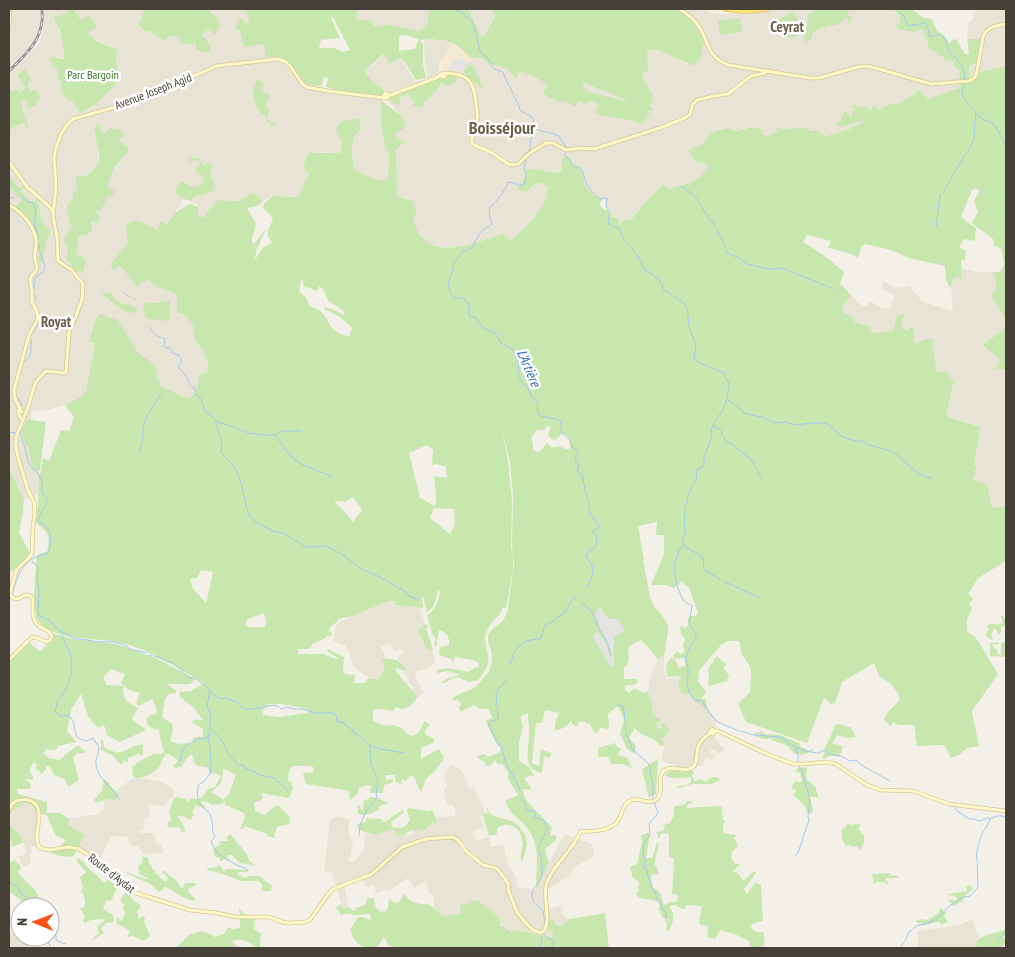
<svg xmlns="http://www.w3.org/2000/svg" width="1015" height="957" font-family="'PT Sans Narrow',sans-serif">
  <rect width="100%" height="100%" fill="#f3f1e7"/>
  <path fill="#e7e3d5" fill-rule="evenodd" d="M9 9H39L40 12V23L38 34 33 43 25 53 9 69Z
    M44 9 66 10 68 13 54 16 62 40 88 33 81 20 73 9H144L145 31 151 32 164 41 170 35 179 38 185 44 197 43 209 53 210 44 202 35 207 29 211 9H246L247 15 251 18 246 24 241 18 238 20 235 30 240 31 264 44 280 57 287 61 306 84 344 92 381 95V118L383 138 389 157 388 180H376L354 170 352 143 356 132 361 129 359 118 342 141 341 150 340 153 309 152V174L298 197 273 196 263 201 253 193 239 201 218 200 207 219 198 215V204L183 199 181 201V206L176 209V212L166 224 162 222 158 231 154 230 144 222 128 243 124 246 115 260 110 264 121 266 138 287 142 282 149 280 157 287 177 293 183 314 193 324 195 341 199 345 209 362V370L205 374 199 383 193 396 187 400 160 386V383L146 358 141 354 139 355 118 320 90 342 95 343 86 390 81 397 65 405 48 410 32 411 27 443 42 446 39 472 38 494 24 500 9 468V131L17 125 24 123 25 117 24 115 21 100H26L28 108 35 105 28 82 32 81 23 82 25 88 20 93 17 90 12 92 9 89V73L39 44 42 32ZM92 39 118 49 116 61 119 68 118 75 114 86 96 104 89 109 79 112 72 99 69 101 65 97 60 88 63 84 58 77 57 69 53 67 52 56 73 60ZM257 79 265 84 261 90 264 94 265 106 268 119 271 122H276L273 125 268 123 266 117 253 94 255 90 256 81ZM98 124 104 134 130 149 120 159 119 163 109 178 107 197 104 205 94 211 101 217 97 224 93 220 91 222 86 235 79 236 76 253 78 257 67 255 68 250 66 234 72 227 67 216 74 190 77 191V175L86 176 97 166 98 158V145L95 138 94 128ZM199 158 210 171 215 186 193 198 192 200 182 198 177 195 175 190 180 181 187 185 193 187 201 185 204 182 199 162 197 160 192 162Z
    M358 9H430L426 28 419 31 386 24 379 27 376 26V25L369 20H357L356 19Z
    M468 9H493L495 17 483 36H481Z
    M680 9H704L707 11 717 14H735L741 9H892L896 11 900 18V23L923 29 930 47 946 59H950L955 63 953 65 960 71 959 88 927 99 918 90 907 99 848 130 824 136 818 131 789 130 776 128 777 133 769 137 762 134 758 128H744L735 132 702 161 708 169 694 182 668 189 663 184 650 197 631 220 624 219 620 224 618 218 612 216 608 209 606 205 607 201V198L601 199 593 195 585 186 582 171 566 155 562 159V170L558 173 533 169 517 190 529 187 535 183 543 184 548 187V194L542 208 511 241 503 234 462 247H438L425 242 415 227 413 216 416 215 398 197 396 155 394 151 397 139 395 132 401 116 369 77 365 70 372 66 378 60 383 53 392 62 401 59 414 79 416 81 422 80 427 77 425 63 424 40H438L453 42 443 59 440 61 439 72 435 75 451 73 462 75 472 59 480 57 483 58 488 64 506 68 517 78 519 71 531 75 561 91 585 90 575 68 624 58 635 70 647 72V51L655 49 688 64Z
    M977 9H1002L1006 10V66L981 72 969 78V66L981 39H967L968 23 972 21Z
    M961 268 977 272H992L995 274 996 288 991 295 1006 320 1004 329 1001 360 995 369H1006V506L992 509 973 481 977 466 974 465 981 427 961 420 946 416 954 380 937 372 933 347V339L914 343 909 331 901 329 903 313 897 315 893 331 870 333 871 327 853 322 844 314 843 305 851 296 860 304 866 307 870 301 882 308 890 309 894 295 881 288 883 280 895 288 909 286 923 302 953 311 951 287 953 279 957 277 962 278Z
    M389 601H395V605L420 608 435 661 429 668 418 671 416 673 415 676 416 679 423 692 418 697 413 691 414 688 408 683 409 680 404 674 406 668 403 664 397 660 403 653 400 648 394 651 390 643 381 647 386 658 382 660 385 666 379 680 368 677 354 667 346 645 333 642 336 626 341 621Z
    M664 656V671L667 679 678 678 681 691 689 693 695 702 700 704 716 718V729L714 737 725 750 718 754 713 749 709 752 715 756 711 760 706 757 703 766 682 768 661 761 665 745 660 740 668 733 662 727 658 729 656 726V718L651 714V700L648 691 650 677 658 661 657 659Z
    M451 765 462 770 469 788H474L486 814 480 817 484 827 472 832 476 841 489 837 491 847 503 844 508 864 516 876 517 887 536 889 564 834 592 844 594 856 575 867 570 875 547 890V897L548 909 562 906 561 914 569 919 562 926 555 925 553 937 516 930 513 932 500 924V919L491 912 473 901 468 904 462 914 444 916 434 908V896L429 893 426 881 414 888 408 878 387 892 385 890 376 893 374 885 366 887 362 879 344 886 349 907 343 909 332 872 324 871 330 820 337 816 350 819 348 829 351 840 353 844 349 861 353 863 364 850 365 834 374 835 393 829 398 836 406 833 408 836 415 834 412 830 437 821 435 817 456 816 454 805H447L444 791 447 786 444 776Z
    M140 778 159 781 174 789 175 792 172 798 168 799 166 806 148 805 150 816 143 820 145 826 142 830 139 831 140 833H154L156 844 162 845 163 853 143 854 138 846H131L128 837 111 836 100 859 78 847 68 825 69 818H76L89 815H97L105 809 103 800 107 799 115 800 118 798V789L132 779Z
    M25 803 33 806 39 813 37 837 39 847H36L31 845 30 863 24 867 19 857 26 853 24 842 19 834 9 825V817L12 811Z
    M973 919 978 936 976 948H910L913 946 918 947V931L959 925Z
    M9 932 20 934V937H30L29 948H9Z"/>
  <path fill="#f5ead2" d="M453 42 462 49 472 59 462 75 444 73 442 67 441 61Z"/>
  <path fill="#c8e7af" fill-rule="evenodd" d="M61 9H73L81 20 90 16 97 27 88 33C95 43 107 45 118 49L116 61 119 71 114 86 96 104 80 113 72 100 69 101 65 97 60 88 62 84 58 77 57 69 53 67 50 59 52 56 62 59 65 58 60 30 56 24 54 16 68 13 66 10Z
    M144 9H211V13C219 18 223 27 215 34L207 29 202 35 210 44V53L196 50V43L185 44 180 43 179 38 170 35 164 41 151 32 145 31 139 25Z
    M246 9H358L356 19 357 20H369L376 26 379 27 386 24 419 31 426 27 430 9H468L481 36H484L495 17 493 9H680L693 22 704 41 701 57 694 66 655 49 647 51 648 72H642L644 81 654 97 651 100 653 102 650 105 653 111H646L631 105 650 113 642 124 634 121 595 114 598 104 590 100 586 104 579 101 576 106 562 101 560 103 543 94 547 84 531 75 519 71 517 79 506 68 488 64C482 56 482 56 472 59 461 48 454 40 437 40 432 39 426 40 420 40L423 44V64L426 78 416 80 405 62 401 58 391 63H388L386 56 383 53 375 62 365 70C369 79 375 85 383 89L384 93 381 95 344 92 326 87 328 78 323 77 322 86 306 84 287 61 280 57H266L264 44 244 47 240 31 235 30 238 20 241 18 246 24 250 19 247 15ZM333 17 350 50 343 52 334 48H319L321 40 340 38 331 18ZM405 35 419 39 415 49 399 51V36ZM582 82 622 98 630 104 621 100 586 91Z
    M819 9H844L849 11 848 16H852L851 23H847L848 18 845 17 840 24 831 26 830 25H827V27L821 28 813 32 811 40 805 42V39H804L806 27 807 26 808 15Z
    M892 9H911L924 18 932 19 937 31 945 36 949 43 951 42 952 40 956 39 965 54H969L967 39H981L977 62 969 66V78L981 72 1006 66V320L991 295 996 288 995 275 992 272H1000L1004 264 1001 248 994 246 993 239 973 224 972 223 978 212 974 200 980 191 976 188 972 190 961 217 976 228 975 241 964 239 959 247 966 251 965 260H961L962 279 957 277 953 279 951 287 950 288 946 280 945 266 908 258 894 251 866 244 861 247 858 258 849 253 828 248 831 241 807 235 803 242 828 258 844 272 840 284 845 288 851 296 843 305 844 314 852 316 854 322 871 327 870 333 893 331 897 315 904 313 901 328 909 331V327H914V343L933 338V347L937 372 948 371 949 378 954 380 946 416 981 427 974 465 977 466 973 480 987 485 992 508 1006 506V561L978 578 968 594 973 599 969 604 972 608 967 620V631L976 638 998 674 972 711 979 746 967 748 961 754 951 758 944 745 917 746 914 725H898L894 722 890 726 884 719 888 712 899 701V695L891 684 879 676 874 663 842 682 835 703 831 704 824 698 807 743 746 722 738 704 750 692 751 671 749 665 742 655 739 641H728L721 645 699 671 698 681 706 692 701 699H706L707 710 700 704 695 702 689 693 684 694 680 692 681 691 679 685V677L682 676 668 677C665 670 665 664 671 658L676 661 679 668 685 666 684 658 674 659 673 655 678 651 680 654 685 652 683 645 685 639 681 634 680 627 682 625 684 628 688 626V619L690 616H696L698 613 689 587 685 585 682 581 674 588 665 585H651L664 554V535H656L657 522 638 526 644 560H641H643L650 597 655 608 660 612 668 625V632L664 656 657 659 654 654 641 640C620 649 633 650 627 665L624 667V679H637V684L625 686V690L629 693 635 688 643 693 648 691 653 706 651 714 654 713 656 718H659L661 720 659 722H657L658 724 656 726 658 729 662 728 660 724 664 723 669 729 668 733 661 739 665 745 660 746C655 736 642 738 635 728L629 738 636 746 634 754 627 749 620 734 624 720 618 706 608 714 609 729 600 728 597 734 594 732 590 724 580 721 576 727 574 724 572 725V721L563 728 555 731V724L559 713 545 710 542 723H536L532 763 539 766 541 749 551 753V756L549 758 544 756 542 773C521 769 529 749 529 733 529 726 528 720 528 713L521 716 523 728 519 742V761L529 767 534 775 524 778 531 788V790L523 789C524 805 544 816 552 828L550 836 556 835V840L545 849 549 863 536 889C536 869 541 844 527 828 518 816 510 816 505 801L518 795 508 779V773L503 764H498L495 760 491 765 485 766V762L477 758 478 756 484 754 489 757 500 752 501 749 495 741 486 721 492 718 489 709H479L475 705 467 708 461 712 458 707 461 706 460 703 457 699 454 701 452 698 462 693 476 687 487 674 490 669 492 660 491 651 488 641V636L492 629 502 622 507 613 514 566 512 545 513 496 510 462 501 425 508 461 512 501 511 546 513 558V570L506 608H502C501 615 498 616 493 621 492 623 488 628 487 631 483 639 487 647 488 655 490 665 484 673 478 680L468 682C457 676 455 676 445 683H441L448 678 460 675 448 671 437 673V670C447 667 458 669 468 672L479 666V663L473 660 455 657 453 663 451 659 439 655 440 647 449 645C450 637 446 632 439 630L436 648 434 643 436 639 433 636 427 615C436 609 438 602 440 592L438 590 434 606 427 612 423 596 422 597 423 608 395 605V601H389L353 616 338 619V621L330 627 329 632H331L332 635 327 636 324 639 312 644 311 647 307 649H298V654H323L336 659 338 658 327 651 328 649 344 657 343 671 345 674 355 675 354 683H365L368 678 379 680 385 666 381 660C391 656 400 660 406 668L405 671 397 668 395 670 418 697C410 705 408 712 395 707L394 711 380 709H373V721L384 726 393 725 402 728 407 734 413 736 418 733 425 721 430 725 426 729 425 734 435 740 433 743 421 748V759L439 749 444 758 435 771 426 779 421 792C417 786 416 780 413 775L409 777 406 781 402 779 401 784 396 782 395 776 394 775H386V780L393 779 392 783 384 785 383 793H370L371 785 360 787 356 796 353 797 352 799H350L349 791 306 784 303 773 313 772 314 768 311 766H292L289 771 288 780 291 782 293 788 289 798 261 793 263 798 260 801 254 802 255 811 265 815 272 808 278 805 290 817 289 824 277 827 274 836 276 838 268 837 267 834 245 826 243 829H240L245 817 244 813 225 805 224 798 228 796 236 775 223 768C223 780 222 785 211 792L219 797 222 798 224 801 222 804 212 805 208 802 201 801V803L206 807 203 808 194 805 195 809 192 811 194 815 190 820 182 816H178V818C182 821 185 827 185 832H182L180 828 177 827 170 828 168 827 167 824 171 819 169 811 174 798 176 797 186 799 188 803 191 798C202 801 203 796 208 789L215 787 221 776 215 773 210 774 207 767C201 767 197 766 193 762L194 758 191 755 189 756 181 767 175 768 173 766 177 763 178 760 170 755 166 754C163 758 162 760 160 765 155 774 144 778 135 778L133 776 132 767C138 762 148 755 155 754 164 753 156 757 164 752L160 738 159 730 152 728 147 724V719L150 715 156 714 157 710 152 699 139 706 136 704 140 693 127 689 121 683 125 674 111 669 103 678 107 685 123 686C123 701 127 701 138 708L132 719 146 730 120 742 107 735 104 725 98 728 88 716 81 694 71 710 67 731 76 742 58 746 56 750H50L46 748 44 754 49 758 59 760 78 745 86 753H77L73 757 79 780 68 787 65 779 54 775 50 767 46 766V769L42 774 36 769 37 765 34 762 29 770 33 777V780L24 779 31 784 30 789H17L18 794 47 802V813H60L69 819 68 825 85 835 73 857 60 856 49 852V851L60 849V846L66 840 56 836 47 816 35 811 33 806 25 803 12 811 9 817V661L28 641 40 652C45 646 51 641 53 634L80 640 116 644 156 658 195 679 190 684H166L176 690V693L169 694 165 699 162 717 172 724 173 729 170 741 178 744 187 743 192 744 193 738 196 737H201L203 734V729L192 722 194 720H203L195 709 180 697 179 692 191 691 204 683C175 667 144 645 110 641 91 638 48 639 38 620 31 606 36 571 37 555L47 551C51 535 48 532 35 522L38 505 39 473 41 472 43 458 49 461 61 430 69 431 74 417 65 405 81 397 86 390 95 343 89 342 95 321 99 314 118 320 139 354H140L146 358 158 371 156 375 160 383V386L188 399C197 394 199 385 199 374H205L209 370C208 359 203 349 195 341L193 324 183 314 177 313V294L157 287 149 280 142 282 138 288 121 266 114 270 110 264C118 259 120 249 128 243L126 225C140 215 147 227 158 230L159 225 161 222 167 224 176 212 190 204 198 207V215L207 218 206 214 218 200 239 201 253 193 263 201 257 206 247 208 256 223 252 240 253 245 266 229 257 249 254 261 263 248 272 242 268 237V231L273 218 263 208 264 204 273 196 298 197 309 174 303 167 309 152 320 153H340C344 144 341 139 336 131L340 122 359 118 361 129C348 138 353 157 354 170L376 180 388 179 389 157 383 138 381 118V100L401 116 406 125 402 130 395 133 397 139 405 142 394 151 396 155 398 197 413 201 417 215 413 216C421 266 471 244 503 234L511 241C525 226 548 209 548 187 537 179 533 184 526 192L517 190 524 180 526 170 533 169 558 173 562 170V159L566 155 582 171 585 186 593 195 601 199 603 198 599 205 605 210 608 209 612 217 618 218 620 224 624 219 631 220 650 197 663 184 668 189C686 184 695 184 708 168L702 161 696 163 688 150 703 144 710 133 728 128 735 132C744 128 754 126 763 130L762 134 769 137V134L777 133 776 127 788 130V129L799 127V129L809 127V131H818L825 136 848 130 867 120C857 120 847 127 837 127L838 122 841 121V118L846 111 851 118 853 117 852 114 855 110 852 106V105H856L859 108 862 107 867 108 870 111 876 104 877 108 879 109 893 103 895 105 907 99 919 90 927 99 959 88 960 71 953 65 954 63 950 59 946 62V59H944L943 56 939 57 936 52 929 49V47L923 29 914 32 898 29 896 24 900 23C901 16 898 12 892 9ZM301 280 303 281 304 287 310 288 315 291 318 290 319 286C327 291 324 294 328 300 333 306 342 306 345 314L342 315 337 311 324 307 325 310C335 313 345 319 352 328L349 337C346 335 342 335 338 333 323 323 331 312 309 306L307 299 299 291ZM547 426 551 427 548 435 554 441 563 433 569 438 570 447 569 450 558 446 552 448 547 443 539 452 533 451V444L531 438 537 430H544ZM427 445 433 450 432 465 437 464 446 467 447 478 434 476C434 486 438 497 435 506L420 498 409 453ZM353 497 362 510 353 522 347 514 334 501 345 502ZM434 508 454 509 455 524 450 534 430 518ZM201 570 213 572 206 603 193 589 190 579 197 578ZM264 613 266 621 265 627H249L245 624 248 619ZM268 704H282L308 709V713L279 717 262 715 263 711Z
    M793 12 802 26 801 35 785 39 782 31H780L775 22Z
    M740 18 742 32 720 35 718 21Z
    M468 64 474 67 483 88H481C477 84 472 81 468 77V76L463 72Z
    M25 69 32 81 28 82 30 91 37 90 40 100 37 101 36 105 28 109 26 100H21L24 115 29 128H27L24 123 17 125 9 131V89L12 92 17 89 20 93 25 88 23 82 17 75Z
    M450 75H456L457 80 454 83 446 86 443 83 441 84 431 97 424 102 422 107 412 105 416 102 407 94 399 98 400 104C395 104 390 104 389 98L391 96 394 94 439 78 444 79Z
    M257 78 265 85 261 90 265 94 268 93 270 95 268 98V102H266L265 105C271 107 268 115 268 119L271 122 277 123 276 124 273 125 268 123 264 114H262C252 102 251 92 257 78Z
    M98 124 104 134 111 128 121 130 124 134 119 141 130 149C120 160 109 172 108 188L115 191 112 196 107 197 104 205 100 211H95L101 217 97 224 93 221 91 222 92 231 86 235 79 236 77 247 78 250 76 253 78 257 82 256 86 261 83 272 80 271 76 272 72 268V264L66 260 68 250 64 241 66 234 72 227C68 218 63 207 72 200L74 190 77 191 76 175 86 176C89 173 93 171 95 168 104 157 95 140 94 128Z
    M190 158H199L204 165 211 163 212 168 210 171 215 186 212 192 201 196 198 195 193 198 192 201C185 199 177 198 175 190L181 181C189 186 195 190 204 182L202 175H198L195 168 200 166 199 162 197 160 189 163Z
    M11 178 19 189 25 184 26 186 20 191 30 201 35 202 38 197 39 198 37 202C41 209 39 219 45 226 47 228 49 229 52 231 44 239 47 245 43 253L44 260 40 263 38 259 40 255 39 248H37C40 232 25 219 16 208V206L22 202V199L19 197H15L17 194 9 189V180Z
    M102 293H111C114 301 120 303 128 305V303L138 310 133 313C121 312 112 301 102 294Z
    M161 301H170V321L148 319 146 317 143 307 146 303H161Z
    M1006 321V369H995L1001 360 983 345 1004 329Z
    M27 419 46 422 40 470 37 471 33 468 28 446H25L23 435 21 432Z
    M9 468 24 500 23 512 19 533 30 553 10 573 9 582Z
    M1001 616H1003L1006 621V624L1001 627V632L999 635 995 628 991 634 993 639 991 640 986 635V632L989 630 987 626 992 623 996 625 1003 623Z
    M426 624 428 626 426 629C429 637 431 642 433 651L428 650C423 643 420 635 418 628H422L423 625Z
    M998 642 999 644H992L993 647 997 649 998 654 1001 655V643L1006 642V657L990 656V643Z
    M717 656 726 664 724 669 729 675 727 681 710 686 708 684C711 676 706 674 710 665L713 663V660Z
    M836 724 851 727 856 737 847 738 837 735 832 743 843 746 840 756H831L822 759 826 746Z
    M757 731 758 734 761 731 766 735C777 731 788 739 799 743L801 747 809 751 813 748 814 749C806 757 793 757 788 746L772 740 771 738C764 740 760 739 754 735Z
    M101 740H103L104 747C124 759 123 747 143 744V755H140L138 754 128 758V763L123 760V764H120L112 755 101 750Z
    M615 743 617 747 621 749 618 755 627 757 632 768 623 764H611L608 757H598V748Z
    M658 759 656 794 649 798 642 769Z
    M807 767 806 779 815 786 819 798 809 796 813 809 811 815 806 811 805 806 793 795 796 790 791 788 795 781 800 783 802 780 800 773 796 772 797 768Z
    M675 770 681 772 692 770 694 773 692 775 694 781 701 779 707 782C710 777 712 777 718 777L720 780 711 784H692L678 788V786L687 785 691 782V777C681 778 673 780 664 775L668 772Z
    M104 779 108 782 110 786 118 793V798L115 800 107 799 96 803 94 800 102 790Z
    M370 797 378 798 388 803 386 805 383 804 379 807V810C372 813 365 817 358 814V806L360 805 361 810H363L364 800 369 799Z
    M688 801 694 802 688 804 686 808 715 806 722 807 723 820 726 822 723 823V833L737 835 734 838 738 846 732 852 731 857 735 864H739L740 866 736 868 732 872 738 873 743 881 754 871 756 873 744 889 747 894 755 883 761 885 763 921 754 923 751 926V928L756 932H763L765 939 763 948H750L749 941 737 935 720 930 715 939 707 937 708 926 699 924 702 906 686 905 685 909 677 907V905H671L670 908C676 916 673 922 669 931H667L666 929 668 919 663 918 658 908 660 907 659 901 640 898 637 896V893L639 891 637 888 639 886V882C632 878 632 875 630 867L637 864 642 842 641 835 648 833 650 834 646 858H652L657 843H659L654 866 658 868V874L657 875 652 874 651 878 653 888C661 889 661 898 664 905L668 904 669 902H677L678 895 672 894 674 859 669 857V835L667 833 661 834 659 838H658L657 832 663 831 665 824 670 823 674 815V806L683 805Z
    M485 805 491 815 514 822 519 826 526 836 527 844 523 861H521C519 854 524 848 522 840 520 827 509 820 497 828V834L489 836 483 815 488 813Z
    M408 808 430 811 432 809 437 821 434 824 432 822 425 830C412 828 410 832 398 836L393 829 374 835 359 830 357 824 366 822V818L381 819 382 822 389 820 390 818 403 810 404 812 391 822 392 827 397 828 404 827 410 820 407 811Z
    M853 823 861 825 858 829C867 838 866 840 860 850L857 846 853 847 849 845 846 846 842 839V829L845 828 846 825 848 824 854 825Z
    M9 825 19 834 24 842 12 847 10 836H9Z
    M230 834 246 853 250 862 257 866 240 863 232 855H227L230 861 224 859 222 861H220L219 858 216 857 213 852V849L221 844 219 841H228L226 838Z
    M143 857H147C152 869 155 873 164 881H167L168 878 162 872 163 870 177 881 181 888H183L185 883H196V885L188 889 189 893 195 898V901C183 900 176 891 165 887L161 891 159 892 150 884 126 873V872L148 880 147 878 139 874 138 866 141 864Z
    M77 858 82 860 90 870 96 874 100 879 104 883 109 880 98 870V868L119 884 111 901 107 900 103 908 106 911 113 915 114 919 113 922 109 923 107 922 101 928 104 933 93 940 92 939 99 933 97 927 105 920 104 919 91 920 84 923 83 920 85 917 80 908H84C86 901 85 897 81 891L83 888 80 877 86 872 77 862Z
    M14 860 19 864 21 868 18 871 20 875 35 890 39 899 38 901 40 907C20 907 24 899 9 892V862L10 863Z
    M219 864 224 872 227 869 248 870V872H239L237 874 245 878 249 876H261L264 880 272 886 271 891H262V884L258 881C252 880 245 882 238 880 228 876 218 872 207 870V868L218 867Z
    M891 873 888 876 892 875 894 876V875L898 876V878H886V882L888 881 889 883 887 884 884 882H876L875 884H874L872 874Z
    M970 885 973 889 970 892 965 895C964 901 959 903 954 906L948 900 952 899 954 901 957 899 955 896 948 895V894L967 891 966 886Z
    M126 891 131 893V898L141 906 137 912 139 920 142 916 145 917 144 922 150 935 147 939 143 941 133 936 127 937 130 932 124 927 117 924 116 917 119 918 120 921H122L126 912 123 910 124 904 120 901Z
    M404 894C409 902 419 905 428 904L444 916 461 914 460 905 468 904 473 900 479 901 500 919V925L512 932 516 930 552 937 553 931 547 929 549 920H554L555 925 562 926 569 919 605 913 609 948H396L388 945 384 937 377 948C360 948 357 946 350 930L358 917H363L371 921 370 914C365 913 362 915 357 915 349 915 350 912 341 915L336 908 341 904 343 909 349 907 352 910 355 911V908L365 905 367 898H374C374 904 376 909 381 912L386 911 388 906 389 900 391 899 394 903 400 901Z
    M941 907 946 914 944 916 948 922 941 925 940 922H935L923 926 921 923H917L916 921C919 919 923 919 928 920L938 913Z
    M238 909H240L243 913 255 919 254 930 261 933 260 948H255C250 941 241 938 232 941L238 948H178V946L190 934H193C201 929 208 932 215 937L224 934 228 927 233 929 240 928C239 920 242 918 238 909Z
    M1006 929V934L1003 937 1006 941V944L1004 945 1001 948H976L977 940C987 933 996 934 1006 929Z"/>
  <path fill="#e4e3df" d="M462 58 469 62 463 72 451 71 448 69 454 59 459 60Z
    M602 608 603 613 609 619H618L625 631 615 636 614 640V666L611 667 594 639V635L598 632 606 644 610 657H612L608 643 601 631 595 614 598 609Z"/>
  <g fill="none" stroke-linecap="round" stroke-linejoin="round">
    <path stroke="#a3c8f0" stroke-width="1" d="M455 9 463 13 465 16 473 22 480 51C482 55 487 57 490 61 492 65 491 67 495 69 497 71 501 71 503 72 505 81 511 86 513 94
      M896 9 904 16 908 26 925 23 927 25 930 37C946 30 945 43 950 53 952 55 954 57 956 59 960 62 963 68 964 72 966 79 962 89 962 96 968 103 974 112 981 118 984 121 989 121 992 123 996 126 1005 143 1006 148
      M514 96 519 106 520 110 533 118 535 129 532 134 529 152 526 153
      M535 129C543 132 551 132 559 136L564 145 566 146 565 155 571 161V164L574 167H578L581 169
      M526 160 524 167 526 175 525 183 520 186 514 183 508 182C505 192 497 201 489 208L490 218 492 224C489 227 484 229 482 231 477 236 476 241 473 247L468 250H463L459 257 454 262 452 274 448 283 450 292 453 298C455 298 458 298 461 298 469 299 469 309 469 315L470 316 475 317 483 328 495 333 501 343 513 350 519 364 518 371 521 381 528 388 532 398 537 401 538 413 541 416 559 420 561 421C561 425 560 430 563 434 567 440 571 437 572 447L577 450 578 452C575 457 573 461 579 465L577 471 582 474C584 481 584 488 586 494 588 500 590 507 590 514L599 526 597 529H594L593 531 597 536 596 546 592 550H589L586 556C595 568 594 570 589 585L586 586
      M582 170 587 185 596 196 601 199 607 198 606 206 610 211
      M681 186 691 193 698 200 710 221H712L716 227 725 247
      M943 193 961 161 971 147 975 134 974 129 976 114
      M9 197 14 198
      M23 198 28 202H32C38 208 35 216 34 224L39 238
      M610 213 608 221 609 224 620 229 623 238 638 256 645 271H648L659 280 664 290 684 303 687 307 689 326 696 346 694 359C701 365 716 369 725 373V377C731 384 729 388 727 397
      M936 227 940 195 941 194
      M39 243 40 254 45 266
      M726 249 727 253 739 258 747 264 770 269 782 268 804 277
      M805 277 833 289
      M34 289 35 278 44 271 45 268
      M124 293 130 297
      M35 295 36 299
      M133 298 136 300
      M149 327C153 333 156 337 164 338L165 340 164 347 169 348 172 350V353L179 355C182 360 182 363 178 366L179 369C184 371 189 381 190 386L196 389 195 394C203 399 203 403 205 412L213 417 216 420V426L221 438 222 447 221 453 234 466 239 476 249 516 257 523 273 531 283 533 290 537 306 547 324 546 328 547 345 556 361 569 380 577 406 592 409 596 418 600
      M32 333 37 326 40 316
      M23 363C35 353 29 352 32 339
      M16 398 21 401 22 406
      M727 399 746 414 762 417 774 423 787 422 795 425 810 423H826L843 437 855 441H862L865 443
      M217 422 222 423 249 433 263 435H275L281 431H301
      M22 424 27 416
      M714 425 721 431 725 440 733 445 745 455 751 459 762 479
      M20 431 28 461 32 468 38 473 42 483V492L47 498
      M9 432 15 433
      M275 435C282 443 286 453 295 460 305 467 319 471 331 476
      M866 444C875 448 886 448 894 453 906 461 916 476 931 478
      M139 453 143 438V428L147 416 161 394
      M684 546 703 557 704 570 720 579
      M32 561 33 563 37 565 38 569 37 580 39 591 38 608V614L40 616 48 620 53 624 61 632
      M723 581 759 597
      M12 595C18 575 23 557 47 554L49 551 51 540 49 530 43 524 38 521 41 512 48 501 47 499
      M582 603 591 610 599 628
      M600 630C602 635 606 639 608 644 609 648 609 652 611 656
      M61 631 74 638 99 642C109 641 123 642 130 649L133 650
      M62 634 66 646 70 652 72 662 71 665 72 670 70 679 63 694 58 700 55 711 60 716C62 716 65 715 68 716 77 719 72 733 79 738 80 739 85 741 87 741L93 738 99 747C99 752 97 756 96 760 94 776 112 787 119 799
      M696 638V635L689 622 692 606 683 600 677 586 675 575 674 564 679 551 683 546V537L685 533C684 523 684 511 687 501 688 495 691 491 692 485L697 480 696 474 697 470 704 466V458L712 435 711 430 716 419 721 413 727 399
      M696 639C694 642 690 645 689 649 685 655 687 662 688 669 689 673 687 677 687 681 687 690 692 702 702 701L712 716 718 722 739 731
      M135 650 147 653
      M149 655H152
      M154 656 161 658
      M162 659 165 661
      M167 661 174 663
      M510 664C516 646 520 640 540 639L543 632 545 625 554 621 557 617 563 615 572 600 577 596
      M176 665 184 673
      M186 674 190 678 193 677 207 687 213 694 219 698H225L237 702 244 709C250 710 255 708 262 708L263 707 275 705 278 707
      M507 679 498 689 496 693 498 718 497 720 491 721 489 724V726L498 744 502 747 505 761 519 787V790
      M210 690 207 707 210 713 211 719 208 739 210 746 211 767 210 774 203 782 198 785C198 790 196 797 199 801 201 808 209 810 211 817 214 824 211 831 215 837L211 841C216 858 234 863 248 870
      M618 703V705L623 706 624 710 626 732
      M280 708 282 709 287 707 294 709H303L316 713H333L337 716 336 721 339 722H343L345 725 352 729 353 732 360 736 370 747 371 764 378 780 376 793 377 797C368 808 359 820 359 835
      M211 729 222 741 230 757 234 760 238 765H243L246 769 251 770 259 775 275 778 288 791
      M741 731 754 735 780 737 794 746 805 751 818 753 825 750 828 752 829 754C836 756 843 755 849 761L856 760 863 766 890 781
      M626 734 633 750 649 764 653 787V799
      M369 745 380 749 404 753
      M795 747 798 755V762
      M180 761C181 747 186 745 198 739H202L208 737
      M521 798 525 803V809L526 810 534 811 536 813 534 817 544 821 548 828C544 834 543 840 539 846 540 855 545 872 540 880 536 888 528 890 534 902
      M654 802 658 813 649 824 650 835C644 841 643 847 643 855 646 858 645 863 644 868L647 870C648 876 648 876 650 881 652 887 650 888 656 894V898L666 913V922
      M956 807V810L969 819H974L979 821 988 818 990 819
      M795 856 798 853 809 820 808 816 810 799 802 771 798 766
      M977 861C975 852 980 840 983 831L986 828 990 819C995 816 1002 814 1006 818
      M9 881 18 888 22 895H24L29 901V904L33 905 34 907
      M536 904 543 911 545 924
      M50 934 56 935V940L62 943 66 944
      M544 935 554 942 553 946 554 948
      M49 937 50 939 48 942 51 948
      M905 940 910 931 918 925 926 924 937 919 942 915 949 906 964 897 970 896 977 889 978 884 977 863
      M997 940 1006 932
      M539 948 541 946 542 938
      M900 948 904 942"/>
    <g stroke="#d3c997" stroke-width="4.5">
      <path id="secondary" d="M679 9C688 14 695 20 700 28 709 44 708 57 728 65L810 78H819L858 67 867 66 872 67 931 84 969 81C974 79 976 77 977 71L983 37C987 26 996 26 1006 24
        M9 24 10 18 9 9
        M278 59 286 62 290 66 301 82 306 87 328 91 384 98
        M443 73 446 74 444 77 441 76Z
        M445 73C469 74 474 81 476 104 477 109 478 115 477 120 476 128 471 135 472 143L476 146 491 152 508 164 513 165 518 164 530 153 546 143H553L566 150 580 148 594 149 660 128 685 118 690 114 693 104 697 100 714 96 728 94 751 76 765 73 766 71
        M385 93 388 95 387 98 384 96Z
        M388 96 436 78 441 74
        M9 162 27 187 49 206 53 212
        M9 205C22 212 35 226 36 242 37 247 34 252 35 257 35 262 37 265 37 269L31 277 30 280 32 290V302L37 312 38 319 29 335 14 390 15 399 22 412
        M19 410V416L21 418
        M9 660 31 638 35 637 47 642 50 640 52 636C49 630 45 630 39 626 31 620 33 608 33 599L31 596 25 595 20 598 15 599 12 597 10 594 15 575 17 569 29 558 32 553 33 527 35 513 34 502 28 490 19 461 16 448V437L27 410 35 384 38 379 46 371 64 373 66 372 69 332 76 316 82 299 83 284 82 282 77 277 72 270 58 261 57 237 53 216 56 185 54 158 55 151 61 134 67 125 73 119 133 102 143 95 201 73 216 66 278 59
        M712 729 715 731 713 734 710 732Z
        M715 731H718L767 754 793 764H803L826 762 836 764 867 785 880 790 913 791 949 804 1006 811
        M9 810C11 805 13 801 20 800 24 799 27 799 31 801 49 809 30 835 40 848L50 850 69 847 79 849 93 858 105 871 124 883 136 893 190 910 217 913 236 917H269L282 922 290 923 305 922 310 920 328 894 333 889 372 874 402 847 426 839 453 837 458 840 467 852 483 865 496 868 500 872 508 883 509 892 517 912 524 921 533 930 541 933C553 927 543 899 546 886 551 866 573 851 581 831 593 832 613 831 619 819 623 812 623 803 631 800 640 797 650 806 657 799 665 791 655 777 665 770 673 764 686 775 694 766 698 760 696 753 698 747 700 741 706 736 711 733"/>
    </g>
    <g stroke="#ddb237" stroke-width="5.5">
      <path id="trunk" d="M725 9 746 11 767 9"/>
    </g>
    <use href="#secondary" stroke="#fef7c6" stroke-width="3"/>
    <use href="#trunk" stroke="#fee47e" stroke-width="4.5"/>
    <g stroke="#969696" stroke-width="3">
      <path id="rail" d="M9 71C28 52 45 38 42 9"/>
    </g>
    <use href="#rail" stroke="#fff" stroke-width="1" stroke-dasharray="4" stroke-linecap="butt"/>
  </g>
  <g text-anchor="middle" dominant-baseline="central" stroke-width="5" stroke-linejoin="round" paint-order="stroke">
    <g font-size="12" fill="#3e7829" stroke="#fff">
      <text x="93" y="74">Parc Bargoin</text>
    </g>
    <g font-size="12" fill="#464136" stroke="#fff">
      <text transform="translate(153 91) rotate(-21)">Avenue Joseph Agid</text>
      <text transform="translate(112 873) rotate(38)">Route d'Aydat</text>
    </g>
    <g font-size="14" font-style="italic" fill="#2f6cb2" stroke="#fff">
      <text transform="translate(529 368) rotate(67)">L'Artière</text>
    </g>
    <g font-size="15" font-weight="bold" fill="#69614d" stroke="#fff">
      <text x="787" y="26">Ceyrat</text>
      <text x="56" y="321">Royat</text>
    </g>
    <g font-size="18" font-weight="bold" fill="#69614d" stroke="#fff">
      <text x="502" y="127">Boisséjour</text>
    </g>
  </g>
  <rect width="1015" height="957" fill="none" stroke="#464136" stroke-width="20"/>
  <g transform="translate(35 922) rotate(271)"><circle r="24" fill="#ffffff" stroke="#b5b3af"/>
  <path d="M0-4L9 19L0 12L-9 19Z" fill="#f95318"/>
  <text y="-8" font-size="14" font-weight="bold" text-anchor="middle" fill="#464136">N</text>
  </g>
</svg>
